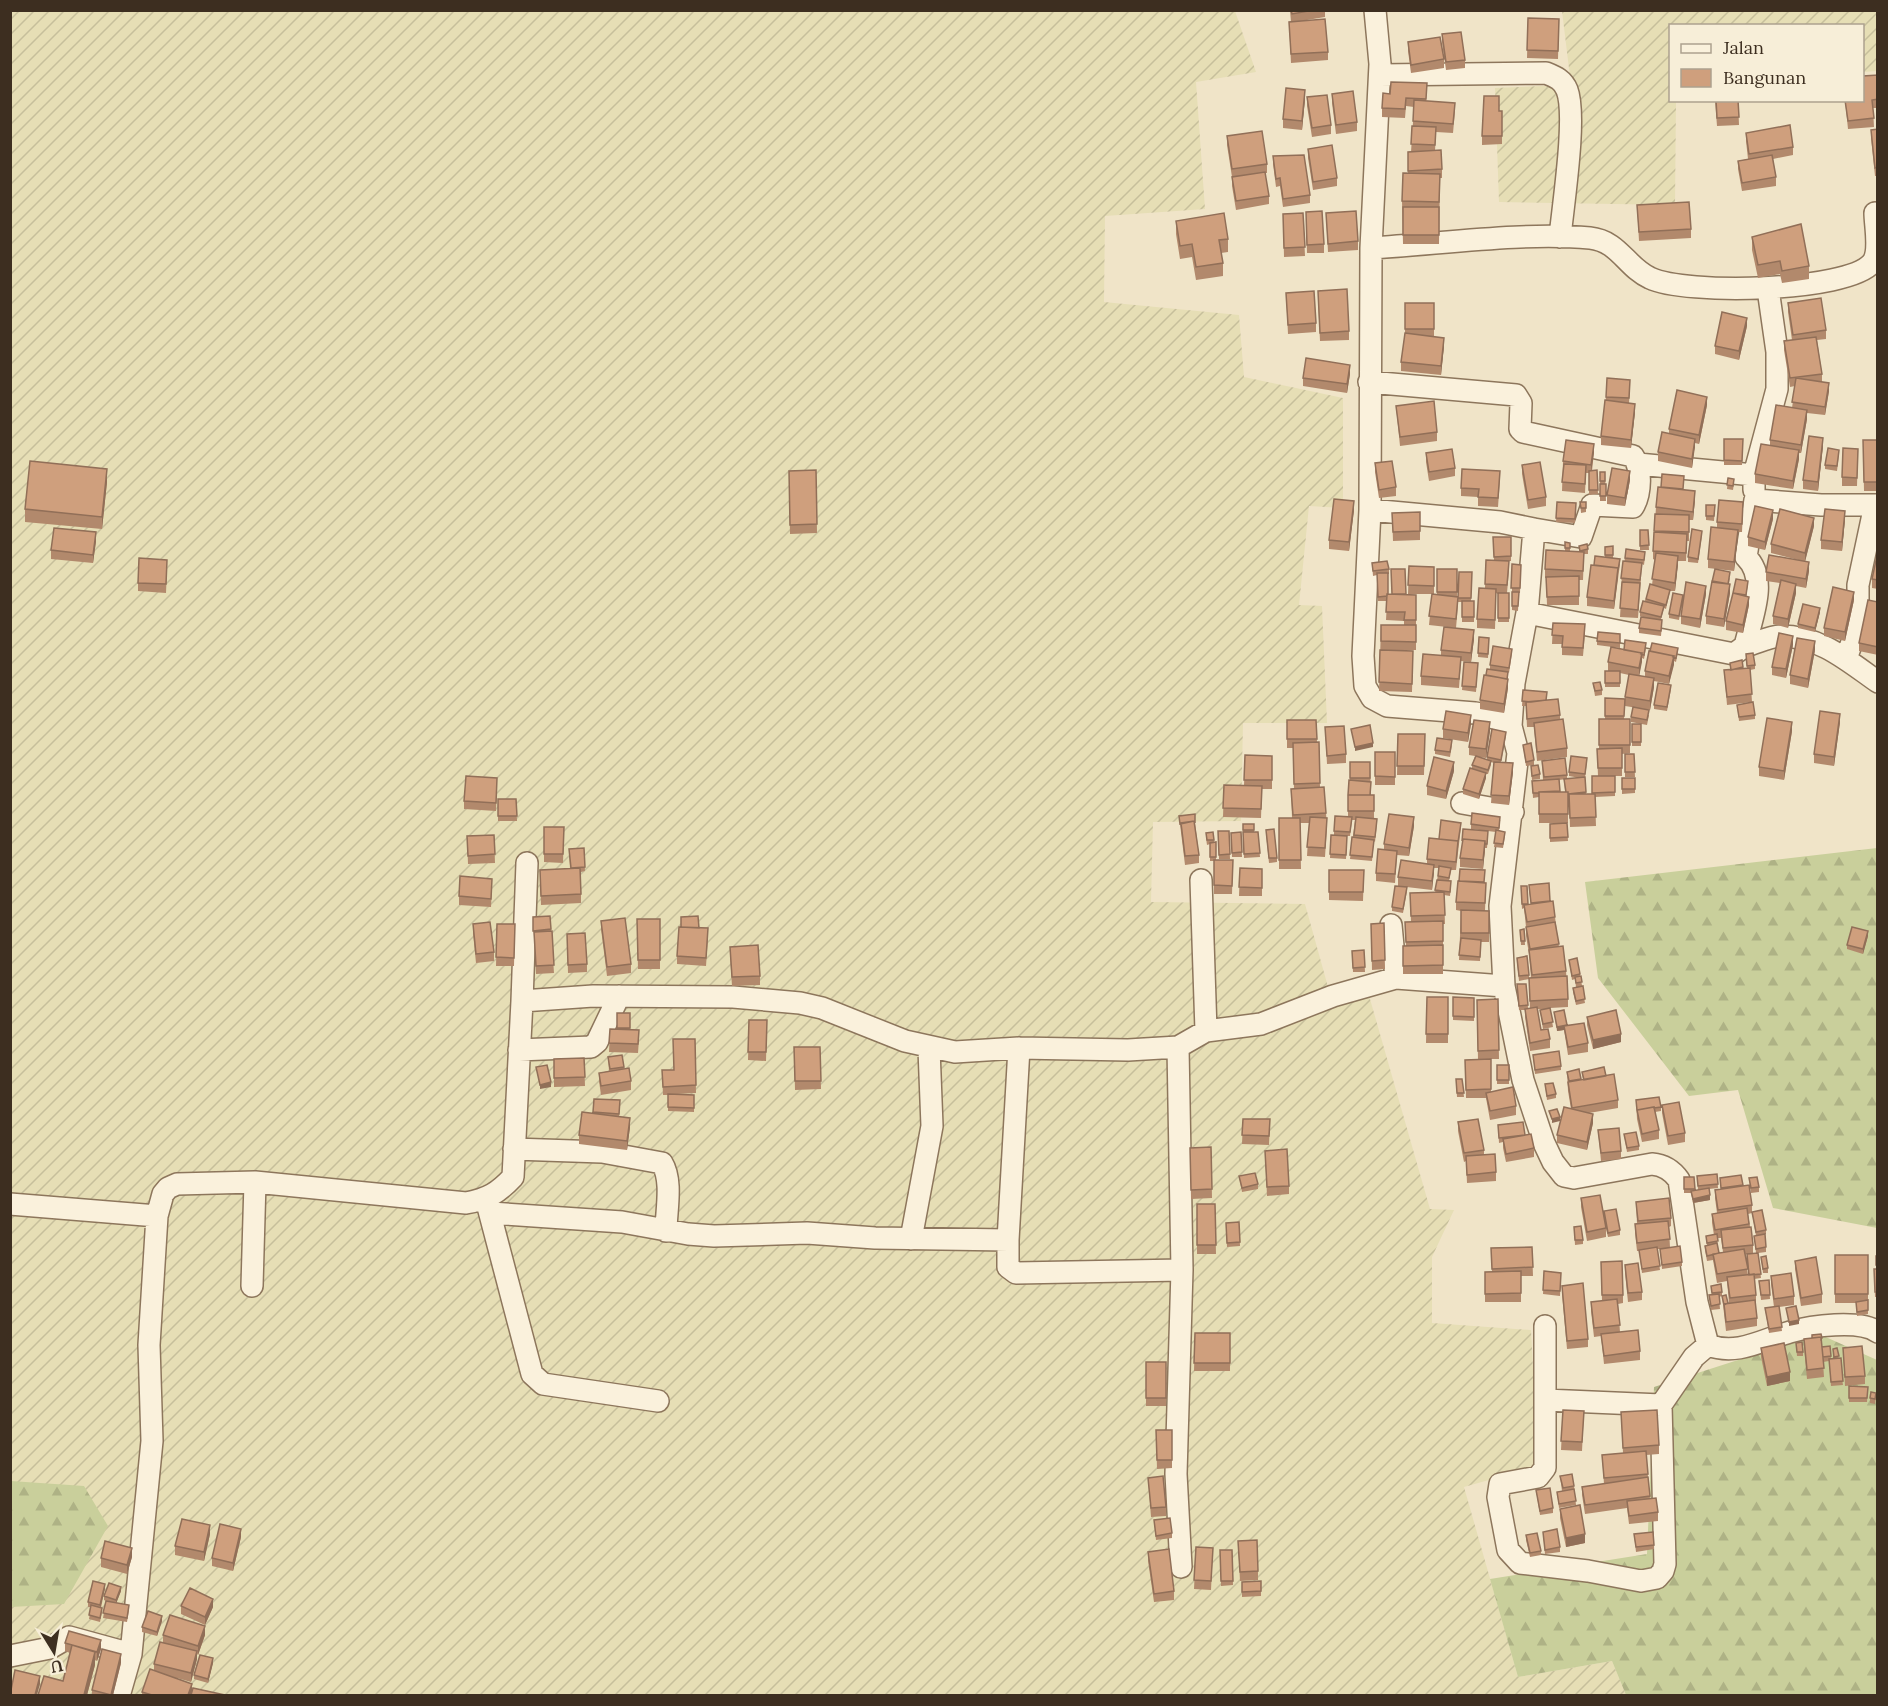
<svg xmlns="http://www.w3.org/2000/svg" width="1888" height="1706" font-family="Lora,serif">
  <defs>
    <pattern id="farmland-furrows" width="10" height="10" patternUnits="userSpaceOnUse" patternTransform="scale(1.5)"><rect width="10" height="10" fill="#e6deb5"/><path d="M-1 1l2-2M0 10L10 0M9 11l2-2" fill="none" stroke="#c6bf9b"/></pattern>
    <pattern id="forest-firs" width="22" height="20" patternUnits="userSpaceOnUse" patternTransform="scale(1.5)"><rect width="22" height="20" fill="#c9cf9b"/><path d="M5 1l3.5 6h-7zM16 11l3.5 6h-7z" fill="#aeb285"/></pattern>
  </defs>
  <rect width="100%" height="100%" fill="#f0e4c8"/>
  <path fill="url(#farmland-furrows)" d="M11 11H1235L1256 72 1196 82 1205 209 1105 216 1104 302 1239 315 1244 377 1343 398V508L1309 506 1299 605 1322 606 1327 723H1243L1241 821 1153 822 1151 902 1305 904 1333 1005 1368 992 1430 1209 1454 1210 1432 1257V1323L1531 1330 1538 1466 1464 1487 1518 1677 1612 1661 1626 1695 11 1696Z
    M1562 11H1877V71L1863 72 1862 26H1670V100L1676 101 1675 205 1499 202 1495 88 1571 85Z"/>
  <path fill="url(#forest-firs)" d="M1877 848V1228L1773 1208 1738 1090 1689 1096 1598 978 1585 882Z
    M1819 1334 1877 1360V1695H1626L1612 1661 1518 1677 1490 1579 1647 1554 1654 1387Z
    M11 1481 84 1486 108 1526 64 1604 11 1607Z"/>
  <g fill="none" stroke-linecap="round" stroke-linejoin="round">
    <g stroke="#8d765c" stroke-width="24">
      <path id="minor" d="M1375 10 1380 64 1371 248 1370 510 1363 656 1365 686 1372 698 1387 706 1475 713 1488 715 1511 726 1518 753 1500 906 1504 986 1523 1080 1544 1143 1553 1162 1564 1176 1574 1178 1652 1164C1664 1165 1672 1170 1679 1180L1697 1302 1708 1345C1737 1356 1762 1340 1790 1332 1811 1326 1859 1319 1878 1332
        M1380 75 1546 73C1556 77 1563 80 1567 90 1577 116 1563 205 1560 237
        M1371 248C1441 244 1521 232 1590 238 1619 241 1626 267 1650 278 1685 295 1847 292 1872 263 1881 253 1875 226 1875 213
        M1369 382 1516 395 1521 403 1520 429 1523 432 1633 456C1642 468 1641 494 1633 507L1592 505 1581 537 1534 529
        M1638 464 1754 475V490
        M1754 475 1777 389V352L1768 289
        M1370 510 1500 522 1534 529 1527 613
        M1745 646C1757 643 1770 636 1781 636 1820 636 1848 661 1878 682
        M1846 659 1858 625V585L1875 505
        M1511 726 1514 683 1527 613 1734 654 1745 646C1751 619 1769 579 1746 557L1755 500 1821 505H1878
        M1462 803 1513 812
        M1201 880 1206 1031
        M1391 925 1396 978
        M522 1001 527 863
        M1178 1047 1182 1270 1176 1474 1181 1567
        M519 1050 591 1047 597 1042 619 996
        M514 1149 602 1152 662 1163C673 1181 666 1211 666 1231
        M487 1203 532 1374 543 1384 658 1401
        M10 1204 157 1216
        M491 1213 622 1222 688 1234 714 1236 807 1233 875 1238 1008 1240 1019 1048
        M911 1239 932 1126 929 1049
        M1008 1240V1267L1016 1273 1182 1270
        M252 1286 255 1182
        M1545 1326V1468L1538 1477 1500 1484 1498 1497 1508 1550 1520 1563 1588 1571 1641 1581 1657 1578 1663 1571 1665 1564 1661 1405 1694 1357 1708 1345
        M1545 1400 1661 1405
        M10 1656 50 1648 69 1637 131 1654
        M119 1696 131 1654 152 1441 149 1345 157 1216 163 1194 168 1188 177 1184 255 1182 466 1203C488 1199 498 1193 513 1177L522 1001 593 996 733 997 800 1003 822 1008 905 1041 955 1052 1019 1048 1128 1050 1178 1047 1206 1031 1261 1024 1333 996 1396 978 1504 986"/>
    </g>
    <use href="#minor" stroke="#faf1dc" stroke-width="21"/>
  </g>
  <path fill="#b2896c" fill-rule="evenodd" d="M1290 10H1325V17L1307 20 1328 52V60L1291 63 1289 22H1291Z
    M1528 18 1559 19 1558 59 1527 58Z
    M1442 34 1465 60V68L1446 70 1442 42Z
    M1408 42 1444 59V68L1411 73 1408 51Z
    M1878 75V108H1873L1874 127 1848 129 1845 100H1863Z
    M1427 83 1426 101 1455 111 1453 133 1436 132 1435 151 1442 169V178H1440L1439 244H1403L1402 201 1408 173V152H1411L1414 107 1406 106 1405 118 1382 117V108L1390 94Z
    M1332 94 1357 122V131L1336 134 1332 103Z
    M1307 97 1331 125V134L1312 137 1307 106Z
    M1305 99 1302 130 1283 128V119Z
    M1715 100H1738L1739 125 1717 126Z
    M1502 111V144L1482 145V136Z
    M1878 129V176H1875L1871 138V130Z
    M1746 133 1793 147V155L1773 159 1776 177V186L1742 191 1738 169V161L1748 159 1746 141Z
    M1227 136 1267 164V173H1265L1269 196V204L1236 210 1232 186V177L1227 145Z
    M1308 149 1337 178V186L1313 190 1308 158Z
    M1273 156 1310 195V203L1283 207 1280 186 1276 187 1273 164Z
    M1637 205 1691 229V238L1639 241Z
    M1303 213 1305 256 1284 257 1283 214Z
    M1326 213 1358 241V250L1328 252Z
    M1176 221 1228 239V252L1221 253 1223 263V276L1196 280 1192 257 1180 259 1176 234Z
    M1306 221 1324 244V253H1307Z
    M1752 237 1809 266V279L1782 283 1780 274 1758 278 1752 250Z
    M1286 293 1316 323V332L1288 334Z
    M1318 299 1349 331V340L1320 341Z
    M1405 303 1434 329V337L1444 346 1441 375 1401 371V362L1405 333Z
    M1788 303 1826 330V339L1817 340 1822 374V382L1829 391 1825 415 1807 413V419L1801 453H1799V459L1793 489 1755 483V474L1770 445V440L1792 408 1795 386 1790 387 1784 350V341L1792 340 1788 312Z
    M1747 326 1739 360 1715 354V346Z
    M1350 374 1347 393 1303 386V378Z
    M1630 388 1629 403 1635 412 1631 448 1601 445V436L1606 397Z
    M1707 405 1699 444 1695 443 1692 468 1658 461V452L1669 433V429Z
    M1396 406 1437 432V441L1400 446Z
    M1724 439H1743L1742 465H1724Z
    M1863 440H1878V491H1864Z
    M1823 446 1818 491 1803 489V480Z
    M1858 449 1857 486H1842V477Z
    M1594 452 1592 471 1597 470 1598 494 1589 495V473H1586L1585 493 1562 491 1563 461Z
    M1426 453 1455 468V476L1429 481 1426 462Z
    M1839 454 1837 471 1825 469V465Z
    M1375 463 1396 487V496L1379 498 1375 472Z
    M1522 465 1546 497V506L1528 509 1522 474Z
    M816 470 817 533 790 534 789 471Z
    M1600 472H1605L1606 501H1600Z
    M1728 478 1734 483 1733 490 1727 489Z
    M1500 479 1498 507 1478 506V497L1461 496V488Z
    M1630 480 1625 506 1607 504V495Z
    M107 482 102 529 25 522V509Z
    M1683 489 1695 499 1693 520H1689V541H1687L1686 561H1678L1675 591H1670L1666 609 1664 608 1661 619 1662 624 1661 636 1639 633V628L1643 617 1640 616V612L1652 585 1655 560 1653 559V551L1656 507Z
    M1557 502 1576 503 1575 523 1556 522Z
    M1580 502H1586V512L1581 513Z
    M1706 505H1715L1714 521 1706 520Z
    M1354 510 1349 551 1329 549V540Z
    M1743 511 1742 532H1738L1734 571 1708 568V559L1717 528V522Z
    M1420 512V540L1393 541 1392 513Z
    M1773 519 1765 550 1748 546V537Z
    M1845 519 1842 551 1821 549V540Z
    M1814 526 1805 561 1809 571 1806 588 1796 586V593L1788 628 1773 624V616L1780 583 1766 581V572L1802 561 1771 553V544Z
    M1640 530H1648L1649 550H1640Z
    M1702 535 1698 563 1688 562V557Z
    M1493 537H1511V561H1503L1509 570 1507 593H1509V622H1498V594L1496 593 1495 629 1477 628V619L1485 588 1486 560H1494Z
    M96 541 93 563 51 559V550Z
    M1565 542 1570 543V551H1579V546L1588 549V554H1584L1583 580H1579V605H1547L1546 578H1545V569L1565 551Z
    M1613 546V558L1620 564 1614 609 1587 606V597L1605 557V547Z
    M1878 551V589L1872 588V579Z
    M1645 556 1644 565 1642 564 1638 618 1620 617 1622 582 1621 578 1625 558Z
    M1372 563 1389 569V574H1388V594L1416 595V650H1384L1413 651 1412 692 1379 691 1381 625H1404V621L1386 620 1387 601H1378L1377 575 1373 576Z
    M1512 564 1521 565 1520 593H1519L1518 611 1512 610Z
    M1409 566 1434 567V594H1437V569H1457V596L1458 605 1456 628 1429 625 1432 594H1408Z
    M167 568 166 593 138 591V583Z
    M1459 572H1472L1471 601H1474V622H1462V602H1458Z
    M1730 577 1729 584 1730 593 1724 627 1706 624V616Z
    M1748 585 1746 596 1749 605 1743 633 1726 630V621L1733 593Z
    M1706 594 1700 628 1681 624V616Z
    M1683 595 1679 620 1669 618V614Z
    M1854 600 1845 641 1824 636V628Z
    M1878 602V655L1859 651V643Z
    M1820 612 1815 632 1798 628V624Z
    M1553 623 1585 633 1583 656 1562 655V644H1552Z
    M1620 634V648L1597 645V641Z
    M1479 637 1489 638 1488 658 1478 657Z
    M1474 639 1471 662 1461 661 1459 688 1421 685V676L1441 656V650Z
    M1793 645 1786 678 1772 675V667Z
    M1646 648 1644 659 1642 658 1639 676 1645 677V671L1678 652 1676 662 1674 661 1669 684 1654 681V687L1650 710 1625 706V697L1629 675 1620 673V687H1605V671H1608V662L1624 650Z
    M1815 650 1808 688 1790 684V675Z
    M1512 653 1509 673 1508 672V688L1504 713 1480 709V700L1490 669V665Z
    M1746 654 1755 665V669L1750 670 1752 702 1727 705 1724 670H1730V663L1742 660 1743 668H1747Z
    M1464 662 1478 663 1476 692 1462 690Z
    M1593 683 1602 690V695L1595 696Z
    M1671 689 1667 711 1654 709V705Z
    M1523 690 1546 700 1560 715V719L1567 748V757L1537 761 1534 727H1527L1526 706H1522Z
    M1605 698 1625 699 1624 719H1630V753L1622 754V776H1615V796L1595 797 1596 826 1570 827 1569 798H1568V823H1539V797L1533 798 1532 781 1543 780 1542 765 1567 775V779L1580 778 1569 776V772L1587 762 1585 778 1586 794H1592L1598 776 1597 749H1599V719H1605ZM1564 779 1565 792H1560L1559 780 1566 779Z
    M1737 705 1755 715V719L1739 721Z
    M1649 715 1647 725 1631 722V717Z
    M1287 720H1316L1317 742H1319L1320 787 1326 813 1327 827 1325 857 1307 856 1309 823H1300L1301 869H1279V818H1292L1291 789H1294L1293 748H1287Z
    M1840 722 1834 766 1814 763V754Z
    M1471 724 1468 742 1443 738V729Z
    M1632 724H1641V746H1632Z
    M1325 727 1346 754V763L1327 764Z
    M1490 731 1486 758 1478 757 1487 760V757L1506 736 1501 762 1513 772 1509 805 1491 803 1494 763 1491 762V765L1488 774H1486V778L1479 799 1463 794V789L1472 769V765L1475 756 1469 755V747Z
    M1792 731 1784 780 1759 776V767Z
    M1398 734H1425L1424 775H1397Z
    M1452 745 1450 757 1435 754V750Z
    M1523 745 1534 760V765L1526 766Z
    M1375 752H1395V785H1375Z
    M1625 754H1634L1635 777H1625Z
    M1245 755 1272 756V789H1262L1261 818 1223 817 1224 785 1244 786Z
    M1350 762H1370L1371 795H1374V819L1377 824 1375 842 1374 841 1372 861 1350 859 1355 820H1352L1350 836H1347L1346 859 1330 858 1331 835 1345 836 1334 835V831L1348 817V795L1350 780Z
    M1531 766 1540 774V779L1532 780Z
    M1454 771 1446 799 1427 795V786Z
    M1622 778H1635V793L1622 794Z
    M497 786 496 811 464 809V801Z
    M498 799H516L517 821H498Z
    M1179 816 1195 823 1199 855V863L1185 865Z
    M1500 821 1499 831 1505 836 1503 848 1494 847 1496 832 1471 829V824Z
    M1567 823 1568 841 1550 842V824Z
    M1243 824H1254V832H1258L1260 857 1244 858 1243 837Z
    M1414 826 1409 856 1397 855 1395 883 1376 881V873L1384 850V844Z
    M544 827H564L563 863 544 862Z
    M1461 827 1456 870H1451L1449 881 1451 886 1450 896 1444 895 1445 924H1443V974H1403V946H1406L1405 922H1411L1410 893H1435L1439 868H1434L1432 890 1398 886V877L1427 864V859L1439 839Z
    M1218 831H1229L1230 859H1219Z
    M1213 832 1214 842H1216V860H1233L1232 894H1214V861H1210V844L1207 845 1206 838V833Z
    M1241 832 1242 857H1232L1231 833Z
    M1266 834 1277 858V862L1269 863Z
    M494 835 495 863 468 864 467 836Z
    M1488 836 1487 848H1485L1483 869 1460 867V858Z
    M584 848 585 871 581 872V903L541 905 540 870 570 869 569 849Z
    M1240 868 1262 869V896H1239Z
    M1329 870H1364L1363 901 1329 900Z
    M1484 882 1486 883 1485 911H1489V942H1481L1480 961 1459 960 1461 911 1456 910V902Z
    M1527 886 1528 905 1531 904 1529 890 1550 901 1555 917 1559 947 1566 971 1568 999V1007L1550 1008 1553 1027 1543 1029 1540 1010 1545 1009H1537L1541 1030 1550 1039V1048L1530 1051 1525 1017V1010H1519L1517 989 1526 984 1528 1008H1530L1529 979 1519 981 1517 962V958L1529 975V978H1531L1529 954 1526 936V927L1524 908 1522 909 1521 891Z
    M492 887 491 907 459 905V896Z
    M1407 891 1403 913 1392 911V907Z
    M550 916 554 973 536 974 533 917Z
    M637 919H660V969H638Z
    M601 921 631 964V973L607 976 601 929Z
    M1384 923 1385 969 1372 970 1371 924Z
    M473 924 494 952V961L476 963 473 933Z
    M497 924H515L514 966H496Z
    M681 927 699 928 708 937 706 966 677 964V956Z
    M1524 929 1525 945H1521L1520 930Z
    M567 934 587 964V972L568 973Z
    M1868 936 1863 954 1847 949V945Z
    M1364 950 1365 972H1353L1352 951Z
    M730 955 760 976V985L732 986Z
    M1569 960 1580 974 1585 1003 1576 1005 1573 992V988L1576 987 1575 979 1572 980Z
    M1427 997H1448V1043H1426Z
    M1453 997 1474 998V1021L1453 1020Z
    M1498 999 1499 1059H1491V1092L1516 1106V1115L1490 1120 1486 1098H1466L1465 1060 1478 1059 1477 1000Z
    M1554 1012 1567 1026 1588 1043V1052L1568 1055 1564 1030 1557 1031Z
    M617 1013H630V1030L639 1039 638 1053 609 1052 610 1029H617Z
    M1587 1017 1621 1042 1593 1049 1587 1025Z
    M749 1020H767L766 1061 748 1060Z
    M695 1039 696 1093 678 1094 694 1095V1112L668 1111V1095H663L662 1070H673Z
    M794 1047H820L821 1089 795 1090Z
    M622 1055 624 1069 631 1081V1090L601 1095 599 1081V1073L609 1071 608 1057Z
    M1533 1055 1561 1066V1070L1535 1074Z
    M584 1058 585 1086 554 1087V1059Z
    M1497 1065H1509V1084H1497Z
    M1579 1069 1581 1080H1583L1582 1072 1606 1076 1618 1100V1108L1589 1113 1593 1123 1587 1150 1557 1143V1135L1571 1109 1568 1091 1567 1072Z
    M1456 1079H1462L1464 1097H1457Z
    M1545 1084 1556 1094V1098L1547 1100Z
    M594 1099 620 1100 619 1117 630 1127 627 1150 579 1144V1135L593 1113Z
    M1636 1100 1661 1107V1111L1655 1112 1659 1130V1139L1642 1142 1637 1119Z
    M1662 1105 1685 1133V1142L1668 1145 1662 1113Z
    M1243 1119H1270L1269 1145 1242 1144Z
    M1458 1122 1484 1150V1155L1496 1172V1181L1467 1183 1466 1161 1464 1162 1458 1131Z
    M1498 1125 1525 1135 1534 1148V1157L1506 1162 1503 1148V1142L1499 1143Z
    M1598 1130 1621 1151V1159L1601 1161Z
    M1624 1134 1639 1146V1150L1627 1152Z
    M1211 1147 1212 1198 1191 1199 1190 1148Z
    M1265 1151 1289 1186V1194L1267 1196Z
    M1717 1174 1718 1188 1709 1189 1710 1200 1693 1203 1691 1193H1684V1177H1694L1695 1190H1698L1697 1176Z
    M1239 1176 1258 1184V1189L1242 1192Z
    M1720 1178 1743 1186 1752 1205V1213L1748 1214 1753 1245V1254L1756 1253 1754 1236H1756L1752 1212 1766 1230V1234L1762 1235 1766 1247V1252L1758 1253 1761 1278 1754 1279 1756 1295V1304H1755L1757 1318V1326L1726 1331 1722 1296 1719 1297 1720 1309 1711 1310 1709 1295H1712L1711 1286 1722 1292V1296L1728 1303H1729L1727 1281 1717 1283 1713 1260 1707 1261 1705 1250V1246L1707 1245 1706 1236 1714 1235 1712 1223V1214L1717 1213 1715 1198V1190L1721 1189ZM1717 1238H1721L1723 1252 1719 1253 1717 1245ZM1747 1254 1749 1275H1748L1745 1255Z
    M1749 1178 1759 1187V1192L1751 1193Z
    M1581 1198 1604 1214 1620 1230V1235L1608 1237 1606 1229V1237L1587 1241 1581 1207Z
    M1636 1202 1671 1218V1226L1669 1227 1670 1248 1682 1262V1266L1662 1269 1660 1249H1662H1657L1660 1270 1642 1273 1639 1251H1637L1635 1233V1224H1637Z
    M1197 1204H1215L1216 1254H1197Z
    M1239 1222 1240 1246 1227 1247 1226 1223Z
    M1574 1227 1583 1240V1244L1575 1245Z
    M1532 1247 1533 1276H1521V1302H1485V1272H1492L1491 1248Z
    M1835 1255H1868V1314L1857 1316 1856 1303H1835Z
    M1876 1256H1878V1297H1875L1874 1269H1876Z
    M1761 1257 1768 1268V1273H1763Z
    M1795 1261 1822 1294V1303L1801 1306 1795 1269Z
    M1601 1262 1623 1295V1303L1618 1304 1620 1332 1640 1351V1360L1604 1364 1601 1336 1594 1337 1591 1311V1302L1602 1301Z
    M1625 1265 1642 1292V1300L1628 1302 1625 1273Z
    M1544 1271 1561 1273 1560 1296 1543 1294Z
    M1771 1276 1794 1296V1305L1779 1307 1782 1331 1769 1333 1765 1308 1774 1307 1771 1284Z
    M1769 1280 1770 1299 1761 1300 1759 1281Z
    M1562 1286 1588 1339V1347L1567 1349 1562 1294Z
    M1195 1333H1230V1371H1194Z
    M1822 1338V1350L1830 1346 1831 1359H1833V1349L1837 1348 1843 1385 1831 1386 1829 1361 1823 1362 1824 1377 1807 1379 1804 1347V1339Z
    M1796 1343 1803 1352V1356H1797Z
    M1761 1348 1790 1381 1767 1386 1761 1357Z
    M1843 1348 1865 1376V1384L1845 1386Z
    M1146 1362H1166V1406H1146Z
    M1849 1386 1868 1387 1867 1402H1849Z
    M1876 1397 1875 1404 1870 1403V1398Z
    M1563 1410 1584 1411 1582 1451 1561 1450Z
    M1621 1412 1659 1445V1454L1646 1455 1650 1499 1658 1512V1521L1629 1524 1627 1508 1585 1514 1582 1495V1487L1604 1484 1602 1455 1623 1453Z
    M1156 1430H1172V1468L1157 1469Z
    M1560 1476 1574 1486 1576 1505 1559 1508 1557 1492 1562 1491Z
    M1148 1478 1166 1507V1516L1151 1517Z
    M1536 1490 1553 1508V1513L1540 1515Z
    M1560 1509 1585 1543 1566 1547 1560 1518Z
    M1154 1520 1172 1533V1538L1156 1540Z
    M1543 1532 1560 1547V1552L1545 1554Z
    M210 1534 204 1561 175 1555V1546Z
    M1634 1534 1654 1545V1549L1636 1552Z
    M1526 1535 1541 1551V1555L1530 1557 1526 1540Z
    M241 1537 233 1571 212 1566V1558Z
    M1238 1541 1258 1571V1580L1240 1581Z
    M1196 1547 1213 1548 1211 1590 1194 1589Z
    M1220 1550H1232L1233 1585 1221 1586Z
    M1148 1552 1174 1591V1600L1154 1602 1148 1561Z
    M132 1557 127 1574 101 1567V1558Z
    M1261 1581V1596L1242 1597V1582Z
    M105 1588 101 1608 102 1612 100 1622 89 1619 91 1607H88V1602Z
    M121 1591 116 1603 129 1610 127 1622 103 1618 106 1601 104 1600V1596Z
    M181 1606 213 1607 205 1625 181 1614Z
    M162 1621 157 1636 142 1632V1627Z
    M163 1635H205L198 1655 197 1654V1659L191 1682 177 1678 192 1690 225 1695H142V1692L154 1670V1664L163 1642Z
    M65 1643 101 1649 97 1661 95 1660V1665L87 1695H38L63 1681 70 1653 65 1651Z
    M121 1663 113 1695H92V1690Z
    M213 1663 208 1683 194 1679V1675Z"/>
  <path fill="#916f58" d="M1305 90V99L1302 130V121Z
    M1747 318V326L1739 360V351Z
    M1444 338V346L1441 375V366Z
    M1350 365V374L1347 393V384Z
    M1829 383V391L1825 415V407Z
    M1707 397V405L1699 444V435Z
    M1635 404V412L1631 448V440Z
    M1807 410V419L1801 453V445Z
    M1823 438V446L1818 491V482Z
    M1695 439V447L1692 468V459Z
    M1594 444V452L1591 473V465Z
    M1799 450V459L1793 489V481Z
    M107 469V482L102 529V517Z
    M1630 471V480L1625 506V498Z
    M1695 491V499L1693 520V512Z
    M1354 501V510L1349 551V542Z
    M1773 510V519L1765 550V542Z
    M1845 511V519L1842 551V542Z
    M1814 518V526L1805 562V553Z
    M1738 530V538L1734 571V562Z
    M96 532V541L93 563V555Z
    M1678 556V565L1675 591V583Z
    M1809 562V571L1806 588V579Z
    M1618 568V577L1614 609V601Z
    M1730 584V593L1724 627V619Z
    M1796 584V593L1788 628V619Z
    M1706 586V594L1700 628V619Z
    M1854 592V600L1845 641V632Z
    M1749 597V605L1743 633V625Z
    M1820 608V612L1815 632V628Z
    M1474 630V639L1471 662V653Z
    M1793 636V645L1786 678V669Z
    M1815 641V650L1808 688V679Z
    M1642 653V662L1639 677V668Z
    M1674 656V665L1669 684V676Z
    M1508 672V688L1504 713V704Z
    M1654 678V687L1650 710V701Z
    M1840 714V722L1834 766V757Z
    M1471 715V724L1468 742V733Z
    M1490 722V731L1486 758V749Z
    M1792 722V731L1784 780V771Z
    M1373 743V747L1355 751V747Z
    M1454 762V771L1446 799V791Z
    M1513 763V772L1509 805V796Z
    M1486 773V778L1479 799V794Z
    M1414 817V826L1409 856V848Z
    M1485 841V850L1483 869V860Z
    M1434 865V873L1432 890V881Z
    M1868 931V936L1863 954V949Z
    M1567 1025 1564 1026V1030L1557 1031V1027Z
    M1621 1034V1042L1593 1049V1040Z
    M551 1082V1087L540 1089V1085Z
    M1593 1114V1123L1587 1150V1142Z
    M1560 1117V1121L1552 1123V1119Z
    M630 1118V1127L627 1150V1141Z
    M1710 1195V1200L1693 1203V1199Z
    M1799 1320V1324L1789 1326V1322Z
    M1790 1372V1381L1767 1386V1377Z
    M210 1525V1534L204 1561V1552Z
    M241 1529V1537L233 1571V1563Z
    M1585 1534V1543L1566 1547V1538Z
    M132 1548V1557L127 1574V1565Z
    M105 1584V1588L100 1609V1605Z
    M121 1587V1591L116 1604V1600Z
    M213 1599V1607L205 1625V1617Z
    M162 1616V1621L157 1636V1632Z
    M205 1626V1635L198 1655V1646Z
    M101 1640V1649L97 1661V1652Z
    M197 1651V1659L191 1682V1673Z
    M95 1652V1665L87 1695H84Z
    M121 1654V1663L113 1695H111Z
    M213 1658V1663L208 1683V1679Z
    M40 1676V1684L37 1695H35Z
    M192 1684V1692L191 1695H188Z"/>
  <path fill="#cf9f7d" stroke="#916f58" stroke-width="1.5" d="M1291 10H1314L1292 14Z
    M1528 18 1559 19 1558 51 1527 50Z
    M1325 19 1328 52 1291 54 1289 22Z
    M1461 32 1465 60 1446 62 1442 34Z
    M1440 37 1444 59 1411 65 1408 42Z
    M1878 75V99L1872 100 1874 118 1848 121 1845 100H1863V76Z
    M1391 82 1427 83 1426 99 1406 98 1405 109 1382 108 1383 93 1390 94Z
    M1286 88 1305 90 1302 121 1283 119Z
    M1353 91 1357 122 1336 125 1332 94Z
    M1327 95 1331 125 1312 128 1307 97Z
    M1484 96H1499V111H1502V136H1482Z
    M1414 100 1455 103 1453 124 1413 121Z
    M1716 100H1738L1739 117 1717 118Z
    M1790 125 1793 147 1749 154 1746 133Z
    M1412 126 1436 127 1435 145 1411 144Z
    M1878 129V167L1875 168 1871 130Z
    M1262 131 1267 164 1232 169 1227 136Z
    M1332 145 1337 178 1313 182 1308 149Z
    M1441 150 1442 169 1408 171V152Z
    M1304 155 1310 195 1283 199 1280 178 1276 179 1273 156Z
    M1772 155 1776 177 1742 183 1738 161Z
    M1265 172 1269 196 1236 201 1232 177Z
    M1403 173 1440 174 1439 202 1402 201Z
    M1689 202 1691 229 1639 232 1637 205Z
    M1403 207H1439V235H1403Z
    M1322 211 1324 244 1307 245 1306 212Z
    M1356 211 1358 241 1328 244 1326 213Z
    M1224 213 1228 239 1219 240 1223 263 1196 267 1192 244 1180 246 1176 221Z
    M1303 213 1305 247 1284 248 1283 214Z
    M1801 224 1809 266 1782 271 1780 261 1758 265 1752 237Z
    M1347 289 1349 331 1320 333 1318 291Z
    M1314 291 1316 323 1288 325 1286 293Z
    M1821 298 1826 330 1793 335 1788 303Z
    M1405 303H1434V329H1405Z
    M1722 312 1747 318 1739 351 1715 346Z
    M1405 333 1444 338 1441 366 1401 362Z
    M1816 337 1822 374 1790 378 1784 341Z
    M1306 358 1350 365 1347 384 1303 378Z
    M1607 378 1630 380 1629 398 1606 397Z
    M1796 378 1829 383 1825 407 1792 402Z
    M1677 390 1707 397 1699 435 1669 429Z
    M1605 400 1635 404 1631 440 1601 436Z
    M1434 401 1437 432 1400 437 1396 406Z
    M1776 405 1807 410 1801 445 1770 440Z
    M1662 432 1695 439 1692 459 1658 452Z
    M1809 436 1823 438 1818 482 1803 480Z
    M1724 439H1743L1742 461 1724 460Z
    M1566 440 1594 444 1591 465 1563 461Z
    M1863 440H1878V482H1864Z
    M1761 444 1799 450 1793 481 1755 474Z
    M1828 448 1839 450 1837 466 1825 465Z
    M1843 448 1858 449 1857 478 1842 477Z
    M1452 449 1455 468 1429 472 1426 453Z
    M30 461 107 469 102 517 25 509Z
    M1392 461 1396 487 1379 490 1375 463Z
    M1540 462 1546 497 1528 500 1522 465Z
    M1564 464 1586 465 1585 484 1562 482Z
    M1612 468 1630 471 1625 498 1607 495Z
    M1462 469 1500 471 1498 498 1478 497 1479 489 1461 488Z
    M816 470 817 524 790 525 789 471Z
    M1597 470 1598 490H1589V471Z
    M1600 472H1605V481H1600Z
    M1662 474 1684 476 1683 489 1661 487Z
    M1728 478 1734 479 1733 486 1727 485Z
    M1600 484H1606V496H1600Z
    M1658 487 1695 491 1693 512 1656 507Z
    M1334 499 1354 501 1349 542 1329 540Z
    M1719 500 1743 502 1742 524 1717 522Z
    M1557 502 1576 503 1575 519 1556 518Z
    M1580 502H1586V508H1581Z
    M1706 505H1715L1714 516H1706Z
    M1755 506 1773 510 1765 542 1748 537Z
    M1780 509 1814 518 1805 553 1771 544Z
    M1825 509 1845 511 1842 542 1821 540Z
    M1420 512V531L1393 532 1392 513Z
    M1655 514 1689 515V532L1654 531Z
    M1711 527 1738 530 1734 562 1708 559Z
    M54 528 96 532 93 555 51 550Z
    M1692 529 1702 531 1698 559 1688 557Z
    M1640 530H1648L1649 545 1640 546Z
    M1654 532 1687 534 1686 553 1653 551Z
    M1493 537H1511V556L1494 557Z
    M1565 542 1570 543V548H1565Z
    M1587 544 1588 549 1580 551 1579 546Z
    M1613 546V555H1605V547Z
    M1626 549 1645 552 1644 560 1625 558Z
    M1546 550 1584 552 1583 571 1545 569Z
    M1878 551V580L1872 579Z
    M1656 553 1678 556 1675 583 1652 579Z
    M1769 555 1809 562 1806 579 1766 572Z
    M1595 556 1620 559 1618 570V568L1594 565Z
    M139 558 167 560 166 584 138 583Z
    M1486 560 1509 561 1507 585 1485 584Z
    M1387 561 1389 569 1373 571 1372 563Z
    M1623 561 1642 563 1640 580 1621 578Z
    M1512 564 1521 565 1520 588H1511Z
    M1591 565 1618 568 1614 601 1587 597Z
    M1409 566 1434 567V586L1408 585Z
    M1391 569H1405L1406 594H1392Z
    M1437 569H1457V592H1437Z
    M1715 569 1730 572 1728 584 1712 582Z
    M1459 572H1472L1471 598H1458Z
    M1377 573H1388V594H1387V596L1378 597Z
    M1579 576V596L1547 597 1546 577Z
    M1736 579 1748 581 1746 595 1733 593Z
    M1781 580 1796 584 1788 619 1773 616Z
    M1712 581 1730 584 1724 619 1706 616Z
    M1622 582 1640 583 1638 610 1620 608Z
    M1686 582 1706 586 1700 619 1681 616Z
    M1650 584 1670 590 1666 605 1646 599Z
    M1833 587 1854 592 1845 632 1824 628Z
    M1479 588 1496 589 1495 620 1477 619Z
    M1512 592H1519L1518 606H1512Z
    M1498 593H1509V618H1498Z
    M1673 593 1683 595 1679 616 1669 614Z
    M1733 593 1749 597 1743 625 1726 621Z
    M1387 594 1416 595V620H1404L1405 612H1386Z
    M1432 594 1458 597 1456 619 1429 616Z
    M1868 600 1878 602V647L1859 643Z
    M1462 601H1474V617H1462Z
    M1643 601 1664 606 1661 617 1640 612Z
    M1803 604 1820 608 1815 628 1798 624Z
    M1641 617 1662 620 1661 631 1639 628Z
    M1553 623 1585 624 1583 648 1562 647 1563 636 1552 635Z
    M1381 625H1416V642L1381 641Z
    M1444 627 1474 630 1471 653 1441 650Z
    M1598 632 1620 634V643L1597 641Z
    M1779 633 1793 636 1786 669 1772 667Z
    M1479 637 1489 638 1488 654 1478 653Z
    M1797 638 1815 641 1808 679 1790 675Z
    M1625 640 1646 643 1644 655 1641 654 1642 653 1624 650Z
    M1652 643 1678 648 1676 658 1673 657 1674 656 1650 651Z
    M1493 646 1512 649 1509 668 1490 665Z
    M1611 647 1642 653 1639 668 1608 662Z
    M1380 650 1413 651 1412 684 1379 682Z
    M1649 651 1674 656 1669 676 1645 671Z
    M1753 653 1755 665 1747 666 1746 654Z
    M1423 654 1461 657 1459 679 1421 676Z
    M1742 660 1743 667 1731 670 1730 663Z
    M1464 662 1478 663 1476 687 1462 686Z
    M1750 668 1752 694 1727 697 1724 670Z
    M1487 669 1508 672 1507 679 1486 675Z
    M1605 671H1620V683H1605Z
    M1629 674 1654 678 1650 701 1625 697Z
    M1484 675 1508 679 1504 704 1480 700Z
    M1600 682 1602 690 1595 691 1593 683Z
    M1658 683 1671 685 1667 707 1654 705Z
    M1523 690 1547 692 1546 700 1531 702 1522 701Z
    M1605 698 1625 699 1624 716H1605Z
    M1558 699 1560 715 1527 719 1526 702Z
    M1753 702 1755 715 1739 717 1737 705Z
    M1633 707 1649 710 1647 720 1631 717Z
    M1446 711 1471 715 1468 733 1443 729Z
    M1820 711 1840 714 1834 757 1814 754Z
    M1767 718 1792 722 1784 771 1759 767Z
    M1563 719 1567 748 1537 752 1534 723Z
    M1599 719H1630V745H1599Z
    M1287 720H1316L1317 739H1287Z
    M1474 720 1490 722 1486 749 1469 747Z
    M1632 724H1641V742H1632Z
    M1370 725 1373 743 1355 747 1351 729Z
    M1344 726 1346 754 1327 756 1325 727Z
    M1492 729 1506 732 1501 760 1487 757Z
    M1398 734H1425L1424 766H1397Z
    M1437 738 1452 740 1450 752 1435 750Z
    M1319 742 1320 783 1294 784 1293 743Z
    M1531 743 1534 760 1526 762 1523 745Z
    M1622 748V768H1598L1597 749Z
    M1375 752H1395V777L1375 776Z
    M1625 754H1634L1635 772H1625Z
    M1245 755 1272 756V780H1244Z
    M1476 756 1491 761 1488 770 1472 765Z
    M1571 756 1587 758 1585 774 1569 772Z
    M1434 757 1454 762 1446 791 1427 786Z
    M1565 758 1567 775 1544 777 1542 761Z
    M1350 762H1370V778H1350Z
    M1494 762 1513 763 1509 796 1491 795Z
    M1538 765 1540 774 1532 776 1531 766Z
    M1470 768 1486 773 1479 794 1463 789Z
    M466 776 497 778 496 803 464 801Z
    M1592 776H1615V792L1592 793Z
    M1585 777 1586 792 1568 794V792H1566L1564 779Z
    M1622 778H1635V789H1622Z
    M1559 779 1560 791 1539 792V793H1533L1532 781Z
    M1349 780 1371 782 1370 795H1348Z
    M1224 785 1262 786 1261 809 1223 808Z
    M1324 787 1326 813 1293 815 1291 789Z
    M1539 792H1568V814H1539Z
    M1569 794H1595L1596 817 1570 818Z
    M1348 795H1374V811H1348Z
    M498 799H516L517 816H498Z
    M1472 813 1500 817 1499 828 1471 824Z
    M1195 814V823L1194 821 1180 824 1179 816Z
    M1389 814 1414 817 1409 848 1384 844Z
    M1335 816 1352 817 1350 832 1334 831Z
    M1310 817 1327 818 1325 848 1307 847Z
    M1356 817 1377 819 1375 837 1354 835Z
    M1279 818H1300L1301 860H1279Z
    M1441 820 1461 823 1458 842V841L1439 839Z
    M1194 821 1199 855 1185 856 1181 823Z
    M1567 823 1568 837 1550 838V824Z
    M1243 824H1254V830H1243Z
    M544 827H564L563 854H544Z
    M1274 829 1277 858H1269L1266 830Z
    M1463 829 1488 831 1487 844H1485V841L1463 839 1462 841Z
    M1496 830 1505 832 1503 844 1494 843Z
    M1218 831H1229L1230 854 1219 855Z
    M1213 832 1214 840H1207L1206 833Z
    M1241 832 1242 852 1232 853 1231 833Z
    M1243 832H1258L1260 853 1244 854Z
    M494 835 495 854 468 856 467 836Z
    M1331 835 1347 836 1346 855 1330 854Z
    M1352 837 1374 840 1372 857 1350 855Z
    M1429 838 1458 841 1456 862 1427 859Z
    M1463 839 1485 841 1483 860 1460 858Z
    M1216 842V857H1210V843Z
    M584 848 585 867 571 868 569 849Z
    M1378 849 1397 851 1395 874 1376 873Z
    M1214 860H1233L1232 886 1214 885Z
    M1401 860 1434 865 1432 881 1398 877Z
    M1439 866 1451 868 1449 878 1438 876Z
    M580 868 581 894 541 896 540 870Z
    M1240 868 1262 869V888L1239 887Z
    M1460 869 1485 870 1484 882 1459 881Z
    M1329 870H1364L1363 892H1329Z
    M460 876 492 879 491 899 459 896Z
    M1437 880 1451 881 1450 892 1435 890Z
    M1458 881 1486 883 1485 903 1456 902Z
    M1549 883 1550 901 1531 903 1529 885Z
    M1395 886 1407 887 1403 909 1392 907Z
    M1521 886H1527L1528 904H1522Z
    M1444 892 1445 915 1411 916 1410 893Z
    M1553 901 1555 917 1527 922 1524 905Z
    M1461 910 1489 911V933H1461Z
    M550 916 551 929 533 931V917Z
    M698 916 699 928 681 927V917Z
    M625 918 631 964 607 967 601 921Z
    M637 919H660V960H638Z
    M1443 921V941L1406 942 1405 922Z
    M490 922 494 952 476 954 473 924Z
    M1555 922 1559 944 1530 949 1526 927Z
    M1384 923 1385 960 1372 961 1371 924Z
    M497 924H515L514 958 496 957Z
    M679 927 708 928 706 958 677 956Z
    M1852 927 1868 931 1863 949 1847 945Z
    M1524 929 1525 941H1521L1520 930Z
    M552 931 554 965 536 966 534 932Z
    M585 933 587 964 568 965 567 934Z
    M1461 938 1481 940 1480 957 1459 955Z
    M758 945 760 976 732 977 730 947Z
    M1443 945V965L1403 966V946Z
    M1563 946 1566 971 1532 975 1529 950Z
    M1364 950 1365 967 1353 968 1352 951Z
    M1527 956 1529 975 1519 976 1517 958Z
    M1577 958 1580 974 1572 976 1569 960Z
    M1567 976 1568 999 1530 1001 1529 978Z
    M1581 976 1582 982 1576 983 1575 977Z
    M1517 984H1526L1528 1005 1519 1006Z
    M1583 986 1585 999 1576 1001 1573 988Z
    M1427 997H1448V1034H1426Z
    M1453 997 1474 998V1017L1453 1016Z
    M1498 999 1499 1050 1478 1051 1477 1000Z
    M1537 1007 1541 1030 1548 1029 1550 1039 1530 1043 1525 1009Z
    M1550 1008 1553 1022 1543 1024 1540 1010Z
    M1564 1010 1567 1025 1557 1027 1554 1012Z
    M1616 1010 1621 1034 1593 1040 1587 1017Z
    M617 1013H630V1028H617Z
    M749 1020H767L766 1052H748Z
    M1584 1023 1588 1043 1568 1047 1564 1026Z
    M610 1029 639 1030 638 1044 609 1043Z
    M673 1039H695L696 1085 663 1087 662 1070H674Z
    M794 1047H820L821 1081H795Z
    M1559 1051 1561 1066 1535 1070 1533 1055Z
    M622 1055 624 1067 610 1069 608 1057Z
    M584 1058 585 1077 554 1078V1059Z
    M1491 1059V1089L1466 1090 1465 1060Z
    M547 1065 551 1082 540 1085 536 1067Z
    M1497 1065H1509V1080H1497Z
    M1604 1067 1606 1076 1584 1080 1582 1072Z
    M629 1068 631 1081 601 1086 599 1073Z
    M1579 1069 1581 1079 1569 1081 1567 1072Z
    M1614 1074 1618 1100 1572 1108 1568 1082Z
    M1456 1079H1462L1464 1093H1457Z
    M1553 1083 1556 1094 1547 1096 1545 1084Z
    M1513 1087 1516 1106 1490 1111 1486 1093Z
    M668 1094 694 1095V1108L668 1107Z
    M1659 1097 1661 1107 1654 1108V1107L1637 1110 1636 1100Z
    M594 1099 620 1100 619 1114 593 1112Z
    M1679 1102 1685 1133 1668 1136 1662 1105Z
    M1564 1107 1593 1114 1587 1142 1557 1135Z
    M1654 1107 1659 1130 1642 1134 1637 1110Z
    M1557 1109 1560 1117 1552 1119 1549 1111Z
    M582 1112 630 1118 627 1141 579 1135Z
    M1243 1119H1270L1269 1136 1242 1135Z
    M1478 1119 1484 1150 1464 1153 1458 1122Z
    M1523 1122 1525 1135 1499 1138 1498 1125Z
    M1619 1128 1621 1151 1601 1153 1598 1130Z
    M1636 1132 1639 1146 1627 1148 1624 1134Z
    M1531 1134 1534 1148 1506 1154 1503 1139Z
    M1211 1147 1212 1189 1191 1190 1190 1148Z
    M1287 1149 1289 1186 1267 1187 1265 1151Z
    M1495 1154 1496 1172 1467 1175 1466 1156Z
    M1255 1173 1258 1184 1242 1188 1239 1176Z
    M1717 1174 1718 1184 1698 1186 1697 1176Z
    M1741 1175 1743 1185 1721 1188 1720 1178Z
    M1684 1177H1694L1695 1189H1684Z
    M1757 1177 1759 1187 1751 1188 1749 1178Z
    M1749 1185 1752 1205 1718 1210 1715 1190Z
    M1709 1188 1710 1195 1693 1199 1691 1191Z
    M1600 1195 1606 1228 1587 1232 1581 1198Z
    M1669 1198 1671 1218 1638 1221 1636 1202Z
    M1197 1204H1215L1216 1245H1197Z
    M1747 1208 1749 1224 1715 1230 1712 1214Z
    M1616 1209 1620 1230 1608 1233 1604 1211Z
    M1762 1210 1766 1230 1756 1232 1752 1212Z
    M1668 1221 1670 1239 1637 1243 1635 1224Z
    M1239 1222 1240 1242 1227 1243 1226 1223Z
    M1581 1226 1583 1240H1575L1574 1227Z
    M1751 1227 1753 1245 1723 1248 1721 1230Z
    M1717 1234 1718 1241 1707 1243 1706 1236Z
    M1765 1234 1766 1247 1756 1249 1754 1236Z
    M1717 1243 1719 1253 1707 1256 1705 1246Z
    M1680 1246 1682 1262 1662 1265 1660 1249Z
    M1532 1247 1533 1267 1492 1269 1491 1248Z
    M1657 1247 1660 1266 1642 1269 1639 1250Z
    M1744 1249 1748 1269 1717 1274 1713 1254Z
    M1758 1253 1761 1274 1749 1275 1747 1254Z
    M1835 1255H1868V1294H1835Z
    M1766 1256 1768 1268 1763 1269 1761 1257Z
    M1876 1256H1878V1265H1876Z
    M1816 1257 1822 1294 1801 1298 1795 1261Z
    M1622 1261 1623 1295H1602L1601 1262Z
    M1638 1263 1642 1292 1628 1293 1625 1265Z
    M1874 1269H1878V1292H1875Z
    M1521 1271V1293L1485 1294V1272Z
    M1544 1271 1561 1273 1560 1291 1543 1290Z
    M1791 1273 1794 1296 1774 1299 1771 1276Z
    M1754 1274 1756 1295 1730 1298 1727 1277Z
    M1769 1280 1770 1295H1761L1759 1281Z
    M1583 1283 1588 1339 1567 1341 1562 1286Z
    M1721 1284 1722 1292 1712 1293 1711 1286Z
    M1719 1294 1720 1304 1711 1306 1709 1295Z
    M1726 1295 1728 1303 1724 1305 1722 1296Z
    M1617 1299 1620 1325 1594 1328 1591 1302Z
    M1755 1300 1757 1318 1726 1322 1724 1304Z
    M1868 1300V1310L1857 1312 1856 1302Z
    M1779 1306 1782 1327 1769 1329 1765 1308Z
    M1796 1306 1799 1320 1789 1322 1786 1308Z
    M1638 1330 1640 1351 1604 1356 1601 1334Z
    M1195 1333H1230V1363H1194Z
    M1821 1334 1822 1338 1821 1339V1337L1812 1338V1335Z
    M1821 1337 1824 1368 1807 1370 1804 1339Z
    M1802 1342 1803 1352H1797L1796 1343Z
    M1784 1343 1790 1372 1767 1377 1761 1348Z
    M1830 1346 1831 1356 1823 1357 1822 1347Z
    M1862 1346 1865 1376 1845 1377 1843 1348Z
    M1837 1348 1839 1356 1834 1357 1833 1349Z
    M1841 1358 1843 1381 1831 1382 1829 1359Z
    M1146 1362H1166V1398H1146Z
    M1849 1386 1868 1387 1867 1398H1849Z
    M1871 1392 1876 1393 1875 1399 1870 1398Z
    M1563 1410 1584 1411 1582 1442 1561 1441Z
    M1657 1410 1659 1445 1623 1448 1621 1412Z
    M1156 1430H1172V1460H1157Z
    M1646 1451 1648 1474 1604 1478 1602 1455Z
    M1572 1474 1574 1486 1563 1488 1560 1476Z
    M1163 1476 1166 1507 1151 1508 1148 1478Z
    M1648 1477 1650 1496 1585 1505 1582 1487Z
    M1550 1488 1553 1508 1540 1511 1536 1490Z
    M1574 1489 1576 1501 1559 1504 1557 1492Z
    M1656 1498 1658 1512 1629 1516 1627 1501Z
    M1580 1505 1585 1534 1566 1538 1560 1509Z
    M1170 1518 1172 1533 1156 1536 1154 1520Z
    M182 1519 210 1525 204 1552 175 1546Z
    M220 1524 241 1529 233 1563 212 1558Z
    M1557 1529 1560 1547 1545 1550 1543 1532Z
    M1653 1532 1654 1545 1636 1547 1634 1534Z
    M1537 1533 1541 1551 1530 1553 1526 1535Z
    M1257 1540 1258 1571 1240 1572 1238 1541Z
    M105 1541 132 1548 127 1565 101 1558Z
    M1196 1547 1213 1548 1211 1581 1194 1580Z
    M1169 1549 1174 1591 1154 1594 1148 1552Z
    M1220 1550H1232L1233 1581H1221Z
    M93 1581 105 1584 100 1605 88 1602Z
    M1261 1581V1591L1242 1592V1582Z
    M109 1583 121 1587 116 1600 104 1596Z
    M190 1588 213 1599 205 1617 181 1606Z
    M106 1601 129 1605 127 1618 103 1613Z
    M91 1605 102 1608 100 1618 89 1615Z
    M148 1611 162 1616 157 1632 142 1627Z
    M170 1615 205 1626 198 1646 163 1635Z
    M69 1631 101 1640 97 1652 65 1643Z
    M160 1642 197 1651 191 1673 154 1664Z
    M72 1645 95 1652 84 1695H38L44 1676 63 1681Z
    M102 1649 121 1654 111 1695 92 1690Z
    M200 1655 213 1658 208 1679 194 1675Z
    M150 1669 192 1684 188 1695H152L142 1692Z
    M15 1670 40 1676 35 1695H10Z
    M193 1688 225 1695H191Z"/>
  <rect width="1888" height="1706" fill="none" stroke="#3d2e20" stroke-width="24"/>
  <rect x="1669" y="24" width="195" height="78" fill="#f7eed8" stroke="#ada18e" stroke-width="1.5"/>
  <rect x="1681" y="44" width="30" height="9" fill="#faf1dc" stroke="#ada18e" stroke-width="1.5"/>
  <text x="1723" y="54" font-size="18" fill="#3d2e20">Jalan</text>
  <rect x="1681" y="69" width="30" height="18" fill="#cf9f7d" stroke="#ada18e" stroke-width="1.5"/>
  <text x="1723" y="84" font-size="18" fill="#3d2e20">Bangunan</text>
  <g transform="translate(54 1652) rotate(169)" stroke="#f7eed8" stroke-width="4.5" paint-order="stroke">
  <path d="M0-4.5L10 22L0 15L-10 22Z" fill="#3d2e20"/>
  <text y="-9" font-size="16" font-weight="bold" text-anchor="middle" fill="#3d2e20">U</text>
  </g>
</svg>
